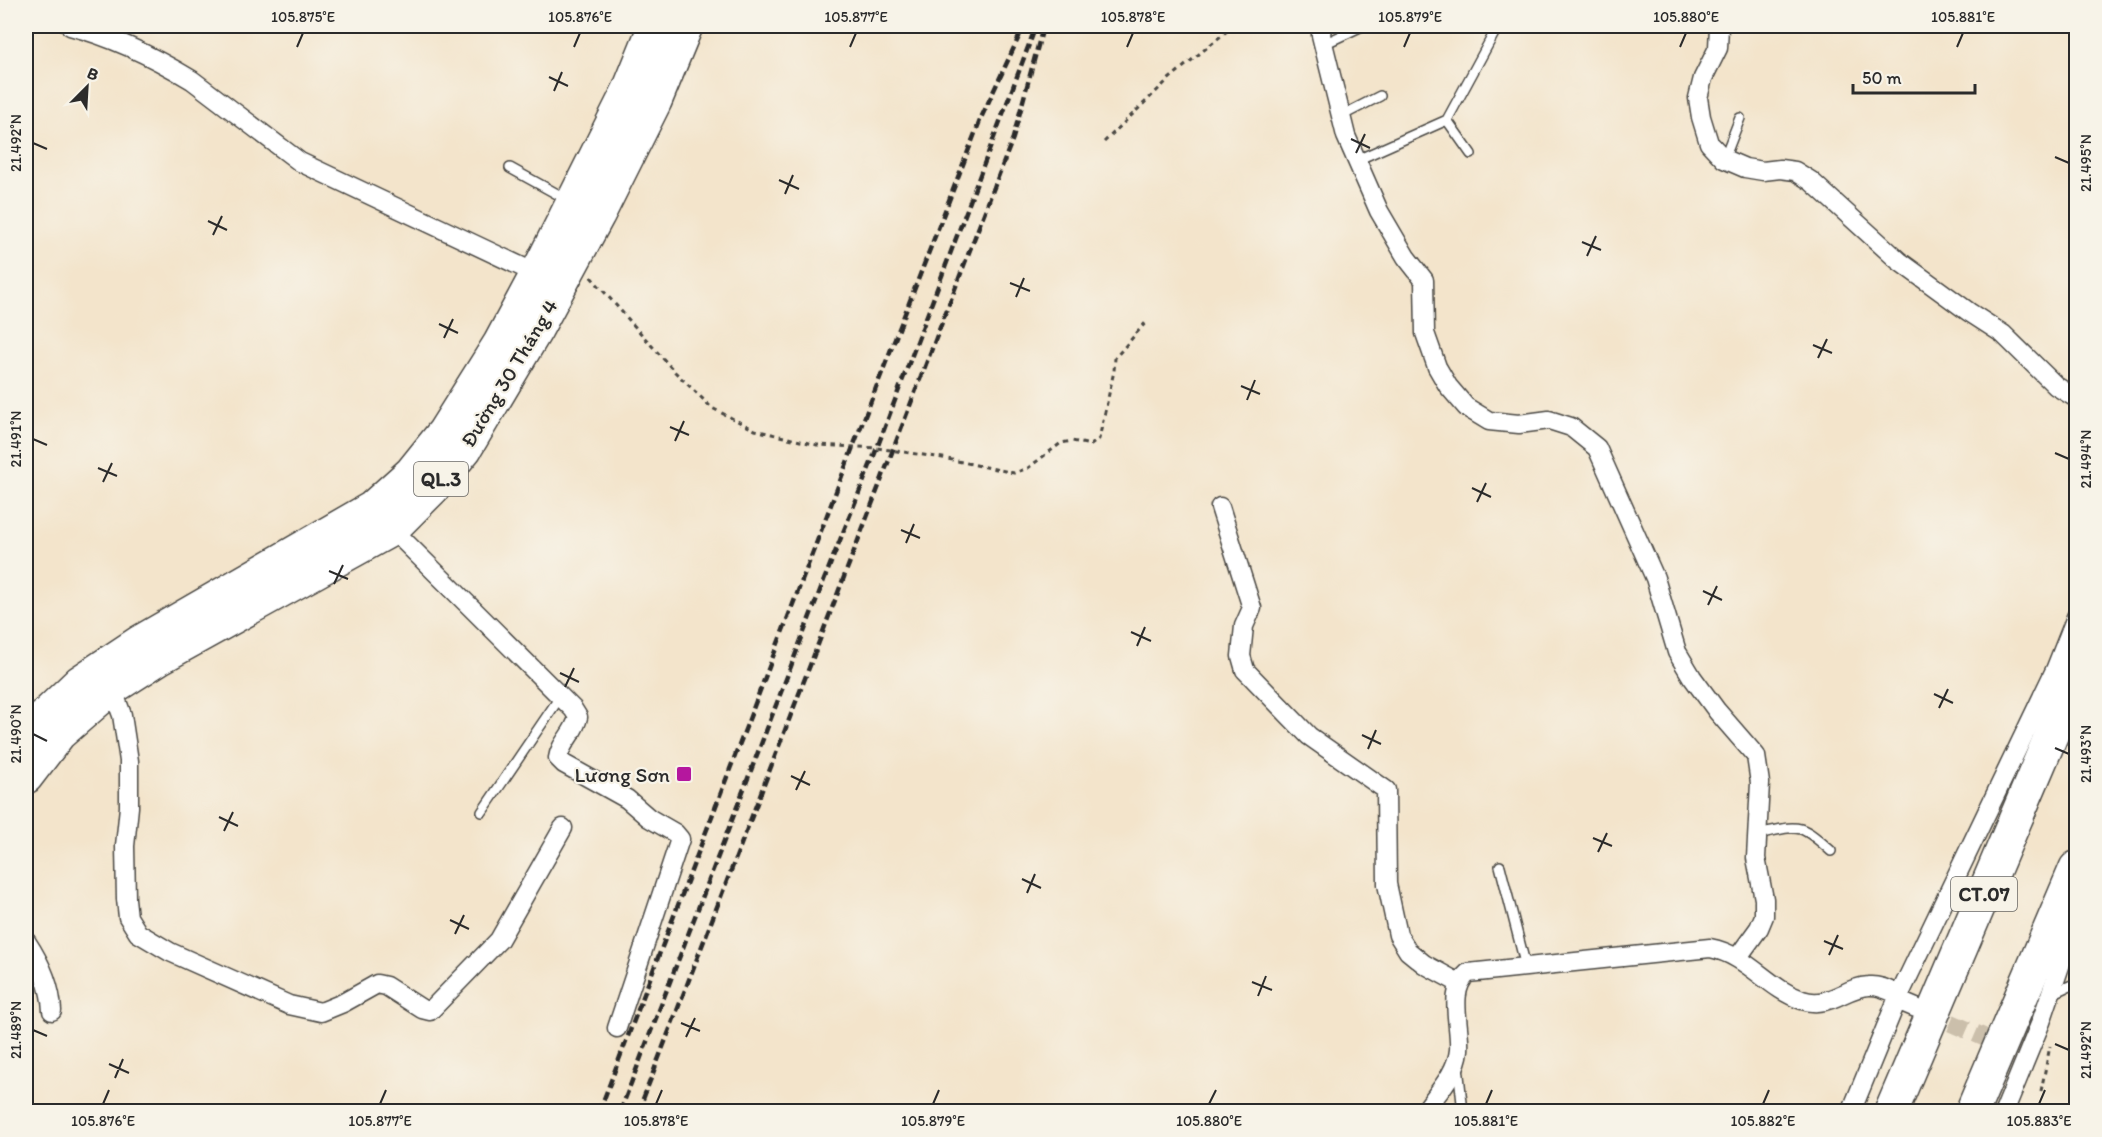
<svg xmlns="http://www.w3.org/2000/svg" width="2102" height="1137" font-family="Itim,sans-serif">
  <rect width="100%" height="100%" fill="#f7f3e8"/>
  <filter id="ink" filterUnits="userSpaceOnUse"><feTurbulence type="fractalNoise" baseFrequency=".0167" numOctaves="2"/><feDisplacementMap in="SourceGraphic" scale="12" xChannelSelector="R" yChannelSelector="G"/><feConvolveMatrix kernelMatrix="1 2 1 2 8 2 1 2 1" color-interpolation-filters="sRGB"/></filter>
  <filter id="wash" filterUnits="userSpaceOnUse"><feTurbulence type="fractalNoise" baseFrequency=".008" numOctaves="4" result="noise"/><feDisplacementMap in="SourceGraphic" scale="24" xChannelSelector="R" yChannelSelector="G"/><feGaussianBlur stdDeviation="1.35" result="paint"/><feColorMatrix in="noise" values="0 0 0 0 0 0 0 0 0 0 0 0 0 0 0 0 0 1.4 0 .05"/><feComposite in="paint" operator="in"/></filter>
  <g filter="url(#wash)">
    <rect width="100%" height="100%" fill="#f3e4cb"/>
  </g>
  <g filter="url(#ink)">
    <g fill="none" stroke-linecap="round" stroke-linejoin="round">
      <path stroke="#cbbfab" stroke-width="18" stroke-dasharray="18 9" stroke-linecap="butt" d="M1926 1012 2004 1046"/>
      <g stroke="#494743" stroke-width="12">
        <path id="lane" d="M1324 44 1362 26
          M1341 116 1380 96
          M1447 120 1471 154
          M1724 159 1740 118
          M1357 160 1447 120 1498 26
          M510 168 568 200
          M482 812 560 697
          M1757 834C1799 826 1798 821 1831 851
          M1500 866 1526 967
          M2052 994 2076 983
          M1458 1066 1463 1112"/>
      </g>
      <g stroke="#494743" stroke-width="21">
        <path id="street" d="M70 26C113 37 154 57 192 80L300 162 537 274
          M1322 26 1321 35 1346 136 1379 211 1406 257 1424 280 1425 333 1437 367 1448 386 1466 407 1489 421 1519 424 1549 420 1571 427 1597 448 1655 578 1677 652 1692 677 1717 711 1756 756 1760 783 1756 858 1764 899V916L1759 928 1738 957
          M1719 26 1718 48 1703 78 1698 98 1701 117 1709 143 1724 159 1745 168 1763 171 1780 169 1795 171 1811 181 1899 261 1969 312 2003 334 2056 386 2076 398
          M1220 507 1252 608 1244 626 1241 656 1245 670 1309 736 1386 790 1387 884 1398 935 1408 951 1424 964 1459 983
          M392 529 573 709 578 717C575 733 560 743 558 758L564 764 627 799 649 818 675 833 680 839 617 1028
          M112 688 122 715 129 761V807L125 846 126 899 128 917 138 933 170 952 289 1005 321 1012 343 1003 377 984 386 986 422 1009 430 1011 499 940 563 828
          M26 941C40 962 51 986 52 1011
          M1897 1000 1916 1008
          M1424 1112C1437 1093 1457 1073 1459 1050 1461 1026 1447 990 1468 973L1710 948C1748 955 1767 988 1802 1000 1830 1009 1844 987 1869 986 1880 985 1890 991 1900 995
          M1851 1112 1897 1000 2055 670 2076 617
          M2004 1112 2041 1022 2076 919"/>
      </g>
      <g stroke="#494743" stroke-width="36">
        <path id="highway" d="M26 737 36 724 80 682 140 642 372 508 411 473 444 432 500 343 537 274 629 90 655 26
          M26 777 59 734 112 688 159 658 392 529 433 488 465 449 537 328 598 215 655 101 686 26
          M1891 1112 2076 677
          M1972 1112 2076 868"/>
      </g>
      <path stroke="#494743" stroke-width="3" stroke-dasharray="4.5 4.5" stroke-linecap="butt" d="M1104 142 1169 79 1233 26
        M591 277 675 372 712 408 755 430 817 445 877 448 943 458 1014 473 1028 468 1061 443 1072 441 1091 445 1099 439 1114 371 1115 358 1147 321
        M2041 1091 2050 1046"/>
      <use href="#lane" stroke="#fff" stroke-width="9"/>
      <use href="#street" stroke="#fff" stroke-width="18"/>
      <use href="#highway" stroke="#fff" stroke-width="33"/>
      <path stroke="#2b2b2b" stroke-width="4.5" stroke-dasharray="9 4.5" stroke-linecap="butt" d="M599 1112 853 447 981 118 1024 26
        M620 1112 824 580 877 448 1036 26
        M638 1112 1013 138 1043 27"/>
    </g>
  </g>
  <path fill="none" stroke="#2b2b2b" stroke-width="2" d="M297 47 303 33M574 47 580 33M850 47 856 33M1127 47 1133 33M1404 47 1410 33M1680 47 1686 33M1957 47 1963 33M549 77 568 86M554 91 562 72M1351 139 1370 148M33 143 47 149M1356 153 1365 134M2055 157 2069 163M779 180 799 189M785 194 793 175M208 221 227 230M213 235 222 216M1582 242 1601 250M1587 256 1596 236M1010 283 1030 291M1016 297 1024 278M439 324 458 333M444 338 453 319M1813 345 1832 353M1818 358 1827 339M1241 386 1260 394M1247 400 1255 380M670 427 689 435M33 439 47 445M675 441 684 421M2055 453 2069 459M98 468 117 476M103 482 112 463M1472 488 1491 497M1477 502 1486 483M901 530 920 538M906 543 914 524M329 571 348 579M334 584 343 565M1703 591 1722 600M1708 605 1717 586M1131 632 1151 641M1137 646 1145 627M560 673 579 682M565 687 574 668M1934 694 1953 703M1939 708 1948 689M33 734 47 741M1362 735 1381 744M2055 748 2069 754M1368 749 1376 730M791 776 810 785M796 790 805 771M219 817 238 826M224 831 233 812M1593 838 1612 846M1598 852 1607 833M1022 879 1041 888M1027 893 1035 874M450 920 469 929M455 934 464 915M1824 941 1843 949M1829 955 1838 935M1252 982 1272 990M1258 996 1266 976M681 1023 700 1031M33 1030 47 1036M686 1037 695 1018M2055 1044 2069 1050M109 1064 129 1073M115 1078 123 1059M103 1104 109 1090M380 1104 386 1090M656 1104 662 1090M933 1104 939 1090M1209 1104 1216 1090M1486 1104 1492 1090M1763 1104 1769 1090M2039 1104 2045 1090"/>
  <rect fill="#b5179e" stroke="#f7f3e8" stroke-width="2" x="676" y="766" width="16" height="16" rx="3"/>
  <g text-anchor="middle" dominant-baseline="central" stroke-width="4.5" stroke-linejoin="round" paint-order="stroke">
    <g fill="#f7f3e8" stroke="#686764" stroke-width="1.5">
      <rect x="414" y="462" width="54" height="34" rx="4.5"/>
      <rect x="1951" y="877" width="66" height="34" rx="4.5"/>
    </g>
    <g font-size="20" font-weight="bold" fill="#2b2b2b">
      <text x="441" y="479">QL.3</text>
      <text x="1984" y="894">CT.07</text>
    </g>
    <g font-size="21" fill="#2b2b2b" stroke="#f7f3e8">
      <text transform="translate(509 373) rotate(-59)">Đường 30 Tháng 4</text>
    </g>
    <g font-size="21" fill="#2b2b2b" stroke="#f7f3e8" text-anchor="end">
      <text x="670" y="774">Lương Sơn</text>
    </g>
  </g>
  <rect width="2102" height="1137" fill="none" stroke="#f7f3e8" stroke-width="66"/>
  <g transform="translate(87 87) rotate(24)" stroke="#f7f3e8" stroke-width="4.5" paint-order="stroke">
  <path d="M0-4.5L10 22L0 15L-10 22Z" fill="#2b2b2b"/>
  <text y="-9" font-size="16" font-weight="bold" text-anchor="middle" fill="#2b2b2b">B</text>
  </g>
  <path d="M1853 84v9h122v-9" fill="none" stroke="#2b2b2b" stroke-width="3"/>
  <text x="1862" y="84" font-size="18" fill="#2b2b2b" stroke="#f7f3e8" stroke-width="4.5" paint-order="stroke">50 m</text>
  <rect x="33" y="33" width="2036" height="1071" fill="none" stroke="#2b2b2b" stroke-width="2"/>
  <g font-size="15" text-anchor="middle" fill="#2b2b2b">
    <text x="303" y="22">105.875°E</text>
    <text x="580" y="22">105.876°E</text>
    <text x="856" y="22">105.877°E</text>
    <text x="1133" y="22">105.878°E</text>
    <text x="1410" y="22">105.879°E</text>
    <text x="1686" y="22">105.880°E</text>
    <text x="1963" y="22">105.881°E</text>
    <text transform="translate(16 143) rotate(-90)" y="5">21.492°N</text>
    <text transform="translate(2086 163) rotate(-90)" y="5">21.495°N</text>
    <text transform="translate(16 439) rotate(-90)" y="5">21.491°N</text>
    <text transform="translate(2086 459) rotate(-90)" y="5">21.494°N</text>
    <text transform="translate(16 734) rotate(-90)" y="5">21.490°N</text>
    <text transform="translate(2086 754) rotate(-90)" y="5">21.493°N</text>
    <text transform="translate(16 1030) rotate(-90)" y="5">21.489°N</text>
    <text transform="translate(2086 1050) rotate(-90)" y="5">21.492°N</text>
    <text x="103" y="1126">105.876°E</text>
    <text x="380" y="1126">105.877°E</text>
    <text x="656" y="1126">105.878°E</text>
    <text x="933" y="1126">105.879°E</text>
    <text x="1209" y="1126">105.880°E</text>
    <text x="1486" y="1126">105.881°E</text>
    <text x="1763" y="1126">105.882°E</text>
    <text x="2039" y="1126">105.883°E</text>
  </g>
</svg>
